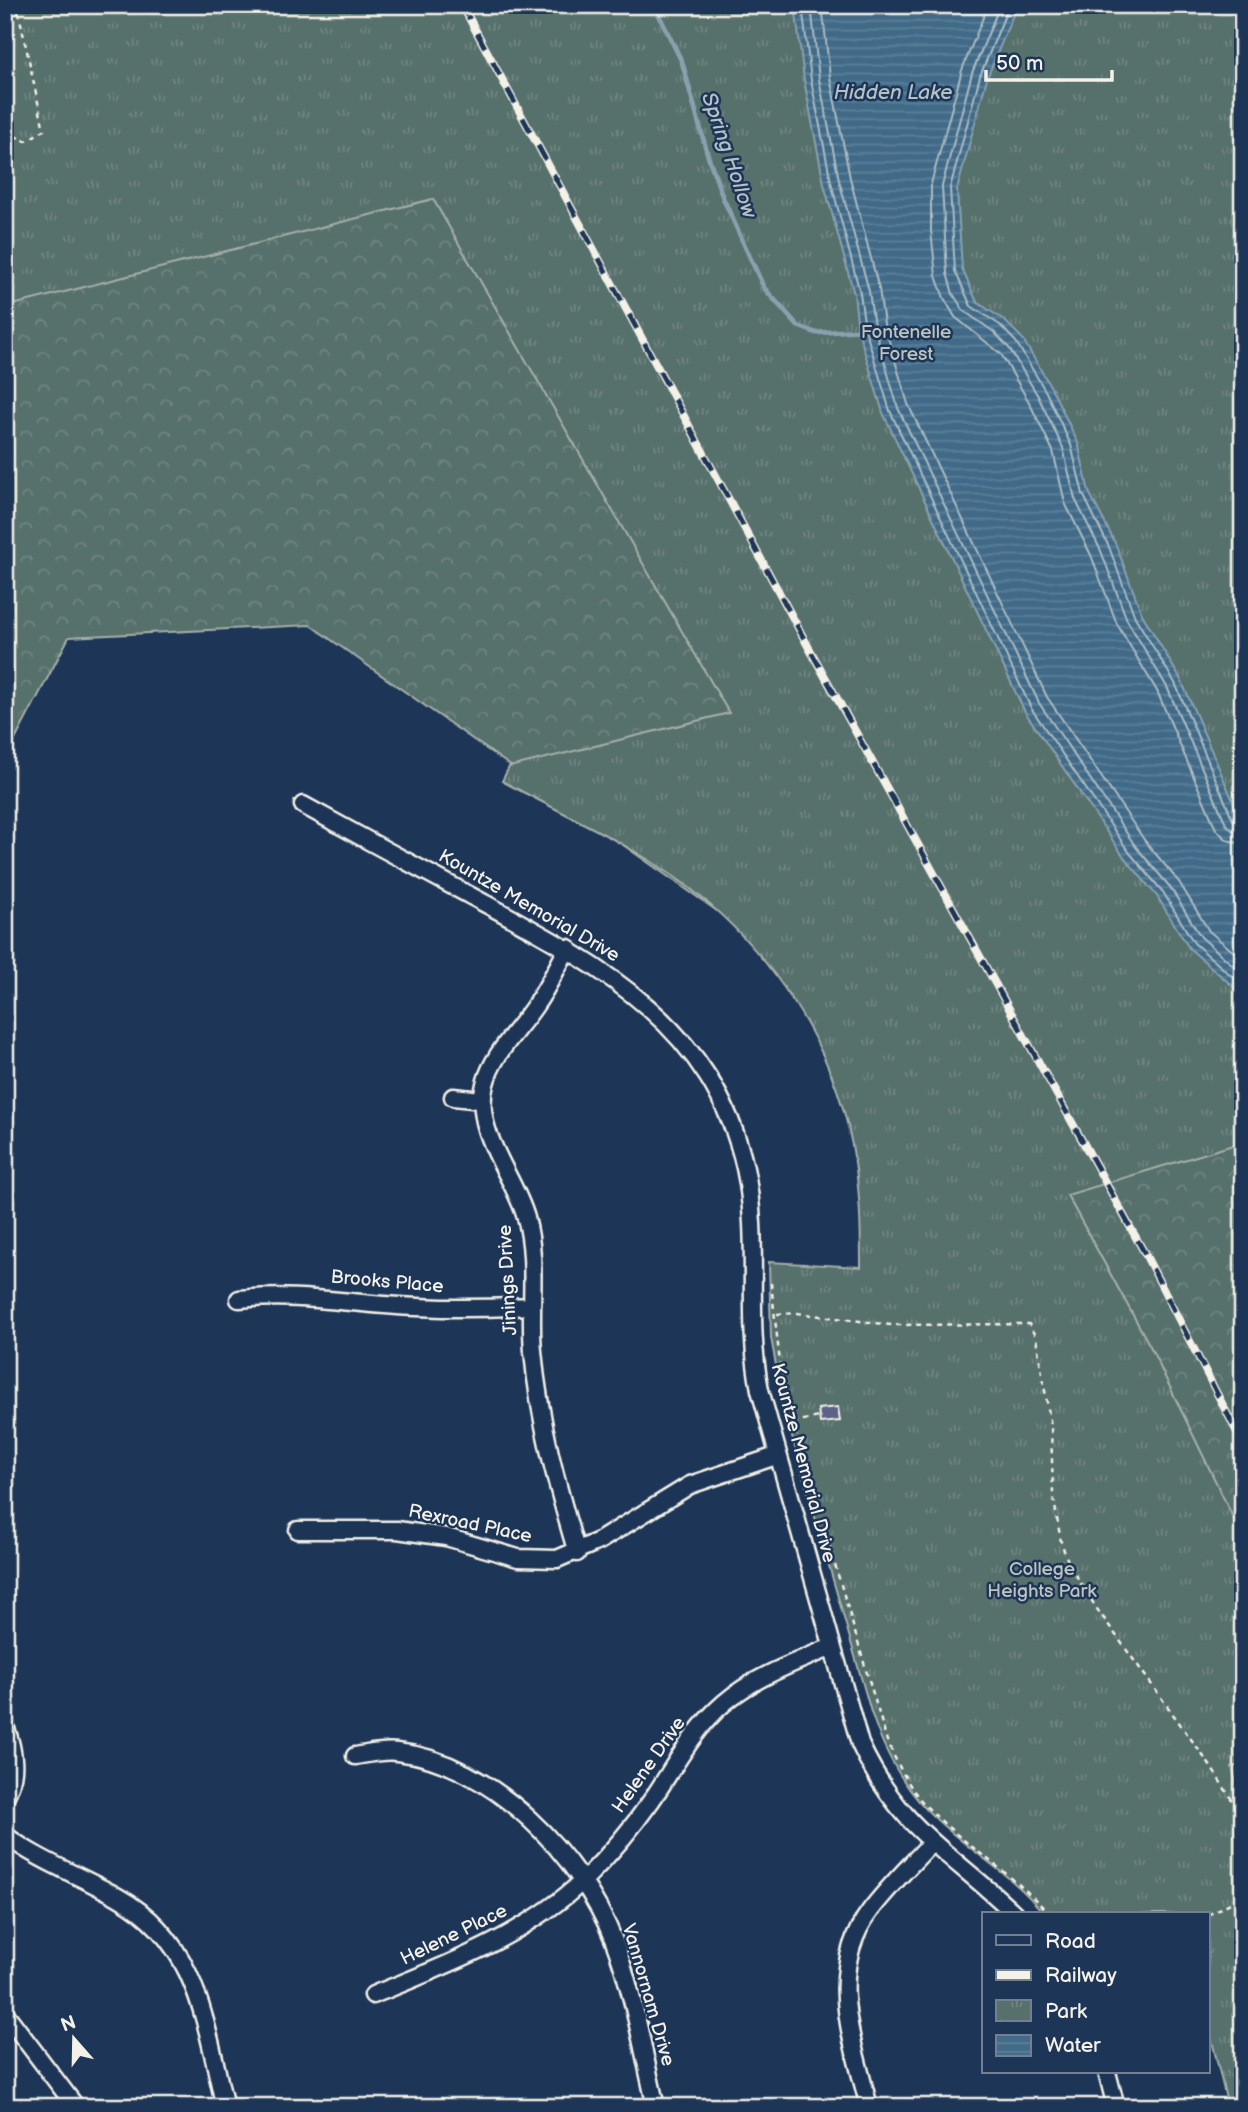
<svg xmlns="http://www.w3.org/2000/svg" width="1248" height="2112" font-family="'Balsamiq Sans',sans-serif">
  <defs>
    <pattern id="forest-crowns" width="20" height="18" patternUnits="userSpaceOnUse" patternTransform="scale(1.75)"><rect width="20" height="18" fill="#57706c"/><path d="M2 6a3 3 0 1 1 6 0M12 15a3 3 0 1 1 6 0" fill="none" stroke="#708581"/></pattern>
    <pattern id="park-tufts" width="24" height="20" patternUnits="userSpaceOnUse" patternTransform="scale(1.75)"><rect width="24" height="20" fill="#57706c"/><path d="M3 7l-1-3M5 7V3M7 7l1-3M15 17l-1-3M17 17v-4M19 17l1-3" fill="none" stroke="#708581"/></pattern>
    <pattern id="water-rules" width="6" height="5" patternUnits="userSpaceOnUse" patternTransform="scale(1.75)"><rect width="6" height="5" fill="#416b88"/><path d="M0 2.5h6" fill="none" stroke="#5d8199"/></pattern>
  </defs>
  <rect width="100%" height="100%" fill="#1d3557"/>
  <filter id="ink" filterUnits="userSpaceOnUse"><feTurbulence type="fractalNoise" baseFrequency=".0143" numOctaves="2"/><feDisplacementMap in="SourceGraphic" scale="14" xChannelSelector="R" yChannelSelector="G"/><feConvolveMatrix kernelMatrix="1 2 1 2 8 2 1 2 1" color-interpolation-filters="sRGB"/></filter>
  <g filter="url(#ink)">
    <path fill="url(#forest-crowns)" stroke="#a6b0aa" stroke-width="2" d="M5 5H795L1243 995V1753L838 996 310 625 69 637 5 759Z"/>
    <path fill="url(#park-tufts)" stroke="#a6b0aa" stroke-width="2" d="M5 5H1243V1142L1067 1195 1150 1346 1243 1538V1764L1232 1767 1243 1810V2107H1228L1208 2024V1914H1044C1011 1872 963 1848 927 1810 900 1782 883 1748 871 1712L784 1409 771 1338 769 1262 861 1267C861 1226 860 1185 852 1145 832 1042 769 949 687 886 631 844 563 814 502 781L509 767 729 713 433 199 5 307Z"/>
    <path fill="url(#water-rules)" stroke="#89a1ae" stroke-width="2" d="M795 5H1017L987 78 957 190 962 269 977 302 1004 320 1022 338 1052 389 1078 443 1089 492 1116 545 1142 614 1181 680 1243 824V995L1189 948 1157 896 1124 857 1025 712 883 413 858 330 854 294 824 184 804 80Z"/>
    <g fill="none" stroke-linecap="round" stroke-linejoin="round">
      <path stroke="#acbbc2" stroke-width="2" d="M802 5 811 80 831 182 860 293 865 329 890 411 1031 708 1129 852 1163 892 1194 943 1243 986
        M811 5 819 79 839 180 869 291 874 326 898 408 1039 703 1136 847 1170 887 1201 937 1243 974
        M822 5 830 77 850 178 879 289 884 324 908 404 1047 697 1145 841 1179 882 1209 931 1243 960
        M988 5 962 70 931 184V231L936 276 944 298 955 317 1001 354 1029 402 1053 451 1065 503 1091 555 1117 624 1157 691 1216 829 1227 840 1243 844
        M1000 5 972 73 942 186 947 273 953 294 964 311 994 332 1009 348 1038 396 1063 448 1075 499 1101 551 1127 620 1167 687 1226 824 1233 831 1243 833
        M1009 5 980 76 950 188 955 271 971 306 1000 325 1016 342 1046 392 1071 445 1083 494 1109 547 1135 617 1175 683 1233 820 1243 824"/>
      <path stroke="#89a1ae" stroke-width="5" d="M654 5 682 62 708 156 723 198 764 288 798 326 816 333 858 330"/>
    </g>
    <path fill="#5c648b" stroke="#f4f1e8" stroke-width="2" d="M838 1407 840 1421 820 1423 818 1409Z"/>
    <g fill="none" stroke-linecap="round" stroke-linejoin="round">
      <g stroke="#f4f1e8" stroke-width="21">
        <path id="street" d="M303 805C363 838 424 871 484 903 602 967 713 1026 745 1168 761 1241 745 1315 760 1390L860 1744C900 1831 951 1852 1015 1914
          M568 948C557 967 548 987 536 1004 519 1030 493 1053 485 1084 472 1131 514 1175 526 1218 538 1260 529 1308 533 1351 539 1420 557 1486 577 1553
          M453 1097 482 1100
          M239 1299C294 1294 332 1301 385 1305 433 1309 481 1309 530 1306
          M298 1530H397L446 1537 518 1558 557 1559 599 1541 690 1485 776 1456
          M5 1726C14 1750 18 1774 5 1797
          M355 1756C369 1754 383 1750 397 1752 492 1762 581 1856 614 1941 634 1994 643 2052 656 2107
          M5 1835C39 1861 81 1876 118 1897 199 1942 205 2025 225 2107
          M373 1995C447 1965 527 1935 586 1878 610 1854 632 1828 651 1801 675 1766 692 1731 724 1703 754 1677 796 1662 832 1647
          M5 2013 76 2107
          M1107 2072 1116 2107
          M869 2107C853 2042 825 1971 870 1911 888 1887 911 1865 931 1843"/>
      </g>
      <path stroke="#f4f1e8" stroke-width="2.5" stroke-dasharray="5 5" stroke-linecap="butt" d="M5 132 26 141 44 130 17 5
        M771 1283 780 1363 793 1422 887 1741C897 1763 909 1788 926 1806 964 1846 1012 1872 1049 1914
        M777 1314 797 1313 891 1325 1029 1324 1036 1338 1051 1426 1053 1494 1061 1542 1069 1564 1097 1609 1209 1764 1243 1817
        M793 1422 819 1417
        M1208 1915 1243 1896"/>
      <use href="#street" stroke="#1d3557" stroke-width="16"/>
      <g stroke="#f4f1e8" stroke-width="8">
        <path id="rail" d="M462 5 808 646 1144 1252 1243 1444"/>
      </g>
      <use href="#rail" stroke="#1d3557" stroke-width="5" stroke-dasharray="16" stroke-linecap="butt"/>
    </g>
  </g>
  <g text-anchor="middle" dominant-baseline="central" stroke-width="5" stroke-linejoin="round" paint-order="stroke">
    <g font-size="19" fill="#bdc4bd" stroke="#1d3557">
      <text x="906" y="332">Fontenelle<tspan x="906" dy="22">Forest</tspan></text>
      <text x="1042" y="1569">College<tspan x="1042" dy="22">Heights Park</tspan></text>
    </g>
    <g font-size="19" fill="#f4f1e8" stroke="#1d3557">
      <text transform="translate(529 906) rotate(30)">Kountze Memorial Drive</text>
      <text transform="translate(508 1280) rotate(-93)">Jinings Drive</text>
      <text transform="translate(387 1282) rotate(5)">Brooks Place</text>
      <text transform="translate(803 1463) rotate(75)">Kountze Memorial Drive</text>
      <text transform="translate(470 1524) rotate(12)">Rexroad Place</text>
      <text transform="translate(649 1765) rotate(-55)">Helene Drive</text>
      <text transform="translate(454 1935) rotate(-26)">Helene Place</text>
      <text transform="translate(648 1995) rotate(74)">Vannornam Drive</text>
    </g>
    <g font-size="21" font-style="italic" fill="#b5c2c6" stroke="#1d3557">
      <text x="893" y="92">Hidden Lake</text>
      <text transform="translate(729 155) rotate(71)">Spring Hollow</text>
    </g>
  </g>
  <rect width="1248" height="2112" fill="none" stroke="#1d3557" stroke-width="28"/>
  <rect x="14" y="14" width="1220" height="2084" fill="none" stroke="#f4f1e8" stroke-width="2.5" filter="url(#ink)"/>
  <rect x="982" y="1912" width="228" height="161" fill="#1d3557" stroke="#738091" stroke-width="2"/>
  <rect x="996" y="1935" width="35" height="10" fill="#1d3557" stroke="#738091" stroke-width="2"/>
  <text x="1045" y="1948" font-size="21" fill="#f4f1e8">Road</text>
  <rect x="996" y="1970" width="35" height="10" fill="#f4f1e8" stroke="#738091" stroke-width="2"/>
  <text x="1045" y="1982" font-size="21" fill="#f4f1e8">Railway</text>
  <rect x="996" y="2000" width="35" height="21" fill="url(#park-tufts)" stroke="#738091" stroke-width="2"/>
  <text x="1045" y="2018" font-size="21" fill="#f4f1e8">Park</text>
  <rect x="996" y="2035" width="35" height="21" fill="url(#water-rules)" stroke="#738091" stroke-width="2"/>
  <text x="1045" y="2052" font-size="21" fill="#f4f1e8">Water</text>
  <g transform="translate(74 2039) rotate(340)" stroke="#1d3557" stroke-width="5" paint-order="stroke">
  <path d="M0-5L12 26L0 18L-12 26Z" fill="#f4f1e8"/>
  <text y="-10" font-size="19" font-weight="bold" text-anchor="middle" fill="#f4f1e8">N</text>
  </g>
  <path d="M986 70v10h126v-10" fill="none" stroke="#f4f1e8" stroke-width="3.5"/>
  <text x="996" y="70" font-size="21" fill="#f4f1e8" stroke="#1d3557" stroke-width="5" paint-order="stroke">50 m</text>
</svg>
